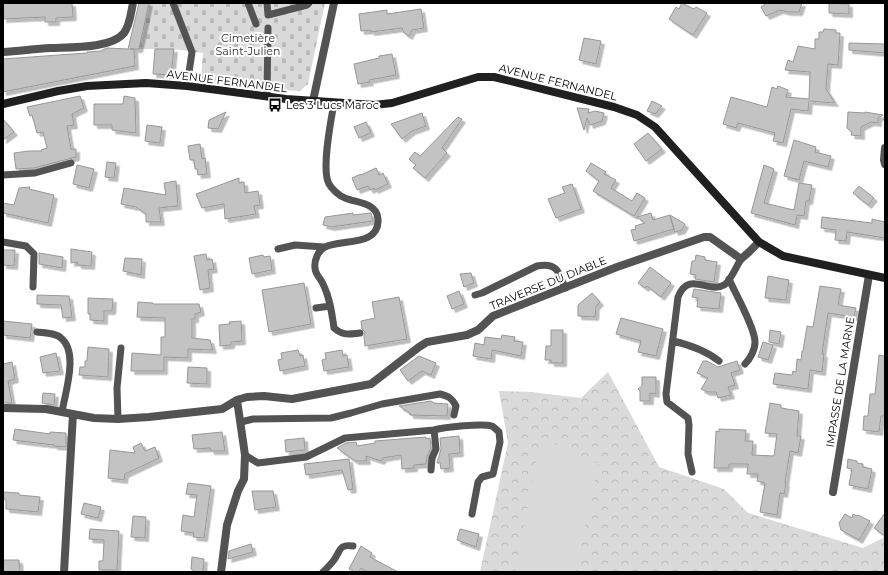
<svg xmlns="http://www.w3.org/2000/svg" width="888" height="575" font-family="Montserrat,sans-serif">
  <defs>
    <pattern id="forest-crowns" width="20" height="18" patternUnits="userSpaceOnUse"><rect width="20" height="18" fill="#dadada"/><path d="M2 6a3 3 0 1 1 6 0M12 15a3 3 0 1 1 6 0" fill="none" stroke="#b9b9b9"/></pattern>
    <pattern id="cemetery-stones" width="16" height="16" patternUnits="userSpaceOnUse"><rect width="16" height="16" fill="#dadada"/><path d="M2 7V4a2 2 0 0 1 4 0v3zM10 15v-3a2 2 0 0 1 4 0v3z" fill="#b9b9b9"/></pattern>
    <filter id="shadow"><feDropShadow dx="3.5" dy="3.5" stdDeviation="0" flood-color="#0004"/></filter>
  </defs>
  <rect width="100%" height="100%" fill="#fff"/>
  <path fill="url(#forest-crowns)" d="M608 372 659 467 724 489 748 513 863 548 885 537V572H480L508 443 499 391 531 392 581 398Z"/>
  <path fill="url(#cemetery-stones)" d="M149 3H325L308 84 300 91 276 90 275 85 270 82 262 83 258 87 201 79 203 53 174 49H139Z"/>
  <path fill="#dadada" d="M540 441 567 447 579 458 598 463 576 572H515Z"/>
  <path fill="#c3c3c3" stroke="#979797" filter="url(#shadow)" d="M3 3H72L73 17 56 18V22H45V17L3 19Z
    M139 3H149L139 49H130H134L135 66 3 92V59L87 53V52L102 51V50L107 48 128 49Z
    M682 3 694 9 696 7 698 8 707 13 693 35 669 19 676 7 679 9Z
    M767 3H802L799 12H788L780 10 766 16 761 7Z
    M829 3 849 4V14L829 13Z
    M421 9 424 28 412 30 409 36 404 33 402 28 371 32V30L361 31 359 14 387 10V14Z
    M824 29 836 30V33H840L838 65 828 64 826 89 835 103 809 101 808 111 791 109 783 143 773 141 775 133 738 123 736 128 723 124 731 97 767 107 772 87 777 89 778 86 788 90 786 97 809 99 810 72 785 70 788 60 793 62 798 46 815 49V39H819V32H823Z
    M584 38 601 41 596 64 579 60Z
    M849 43 885 44V53L849 50Z
    M155 49H174L171 75 153 74Z
    M392 54 396 75 369 80 370 82 358 84 354 64 379 58V56Z
    M80 96 84 108 72 114 74 125 67 126 71 149H76V157L34 168 16 169 14 153 29 151H42L41 150 47 148 43 132 37 133 32 115 30 116 27 107Z
    M124 96 135 98 136 133 112 130V125H94V104H123Z
    M652 101 662 106 655 114 647 111Z
    M577 108 589 109 588 113 595 111 604 113 602 121 590 125 587 118 584 130Z
    M226 112 218 129 208 128 209 120Z
    M848 112 865 113V112L883 115 878 118V123L871 122 861 127V136L851 135 852 132 847 128Z
    M422 113 426 126 412 131 402 139 391 124Z
    M458 117 462 119 442 148 447 153 425 178 413 168 416 165 409 159 415 152 420 156Z
    M3 119 14 132 3 140Z
    M366 122 371 133 359 138 354 127Z
    M147 125 162 127 160 143 145 141Z
    M648 133 662 149 646 161 634 144Z
    M794 140 816 147 815 152 831 156 828 167 804 161 799 180 784 176Z
    M200 144 202 159 205 158 207 174 198 175 197 169H195L194 160H190L188 146Z
    M107 162 116 163 114 178 105 177Z
    M591 163 606 172 604 174 616 180 611 188 632 201 637 193 645 198 634 216 593 191 599 181 586 171Z
    M77 165 94 169 89 188 73 184Z
    M764 165 774 169 764 203 794 210 799 183 812 185 809 201H806L804 216 797 215 795 225 751 213Z
    M376 168 379 175 383 173 388 184 375 190 374 188 370 190 368 186 357 190 352 178 361 174V175Z
    M239 178V183L244 182 245 193 258 191 260 205 254 206 256 214 225 219 224 204 202 208 196 194Z
    M176 181 178 206 159 208 161 222H146V214L136 207 121 204 124 188 166 195 164 183Z
    M572 184 581 209 556 218 548 199 565 193 562 187Z
    M859 186 874 198 868 205 853 193Z
    M30 187 29 189 54 195 48 223 3 213V203L14 205 19 188Z
    M353 213V215L371 213 373 221 331 227 323 225 325 217Z
    M651 213 653 220 670 215 685 224 682 230 675 232 670 216 674 229 634 241 631 230 636 229 635 226 645 223 637 217Z
    M822 217 872 223V219L885 222V238L847 232 846 241 835 240 836 230 821 228Z
    M71 249 92 252 91 266 78 265 77 262 71 263Z
    M3 250H15L14 266 3 265Z
    M39 253 63 257 62 268 39 264Z
    M206 254 207 260 212 259 214 269 208 270 210 288 200 290 194 256Z
    M263 255 264 257 270 256 272 270 252 274 249 258Z
    M696 255 705 257V260L717 262 714 282 695 279 696 275 690 274 692 261H695Z
    M125 258 142 259 141 275 123 271Z
    M650 267 671 283 661 297 647 286 645 288 638 283Z
    M471 273 474 283 464 287 460 274Z
    M768 276 789 280 786 300 765 298Z
    M304 283 311 324 269 332 262 290Z
    M820 286 841 289 838 305 856 308 854 317 828 313 822 354H824L822 372 810 370 808 389 773 384 775 373 792 375 793 371 796 372 797 359 801 360 802 351H803L807 326 813 327Z
    M694 289 721 293 719 309 697 307 698 298 692 297Z
    M459 291 464 304 452 309 447 296Z
    M592 293 600 302 596 306 595 317 578 316V305Z
    M37 295 69 296 72 317 63 318 61 305 37 304Z
    M399 297 407 339 365 346 364 336 365 332 362 329 361 321 375 318 372 302Z
    M88 298 113 299 112 311H104V321L90 320V314H88Z
    M138 302 153 303V304H199L201 312 195 314V319H192V338L210 340 213 350 188 349V358L164 357V371H131L132 353 161 355V337H165V318L137 317Z
    M621 318 663 329 656 356 638 352 641 341 616 334Z
    M3 321 32 324 30 338 3 335Z
    M241 321 242 341 231 342V345L220 346 219 325 230 324 229 322Z
    M551 330H563V363H551V360H545L546 346H551Z
    M770 330 781 332 779 344 769 342Z
    M502 335 515 337 514 341 523 342 521 356 492 350 491 359 473 356 475 343 484 345 485 337 501 339Z
    M763 342 773 345 768 360 758 357Z
    M88 347 109 349 108 377 79 375 80 367H85V361H87Z
    M298 350 300 356 303 355 305 366 280 371 278 360 282 359 281 353Z
    M342 350 343 356 347 355 349 367 324 371 322 360 326 359 325 353Z
    M56 353 60 371 43 373 40 357Z
    M879 355 885 356V416H881L879 432 863 430 864 416H868L870 394H875Z
    M419 356 436 363 431 375 422 371 408 381 400 370Z
    M703 361H707L718 367 737 361 740 370 731 373 735 385 728 387 731 395 718 398 716 392H707L701 389 708 378 697 373Z
    M12 362 15 379 8 381 12 403H3V364Z
    M188 367 207 368V384L187 383Z
    M642 377H656V394L650 393V401H640V391L638 389 642 386Z
    M43 393 55 394 54 405 42 403Z
    M431 401 434 403 448 404 447 416 410 415V413L399 406Z
    M770 403 781 405V408L799 411 797 436H801L798 453 790 451 785 483H786L784 494 780 493 777 515 760 512 765 483 757 481 758 474H747L748 464H729V468H714L716 431 719 432V429L746 430 745 441H753L752 455 774 456 777 434 765 433Z
    M15 429 50 434V432L66 433V447L54 446V445L13 440Z
    M222 432 225 451H211L210 448 194 449 192 435Z
    M459 436 460 453 449 454 450 468 441 469 440 463H437L441 449 440 438Z
    M426 437V439L430 438 431 448 427 456 426 464 414 465V468L402 469 401 455 383 458 381 461 366 456 367 461H355L337 448 346 443 356 442 357 446 375 443V441Z
    M304 438 305 450 286 452 285 440Z
    M141 443 145 451 155 447 159 458 125 474 124 480 108 478 110 450 135 453 133 447Z
    M349 459 353 489 348 490 342 470 306 475 304 464Z
    M848 459 857 461V463L863 464V467L872 469 868 489 849 485 852 469 847 468Z
    M188 483 211 486 204 538 193 537 194 533 181 531 183 515 194 517 197 495 186 494Z
    M252 491H273L276 507 255 510Z
    M3 492 19 493V495L40 497 38 512 6 509V501L3 497Z
    M84 503 101 507 98 518 81 514Z
    M885 513V536L874 528Z
    M845 514 852 518 853 514 857 516 858 515 870 521 859 540 841 530 839 523Z
    M133 516 146 517 145 538 131 537Z
    M90 529 119 531 117 570H99V561H103L104 540 89 539Z
    M460 529 479 534 476 547 457 540Z
    M251 544 253 552 228 559 229 551Z
    M361 546 372 553 370 557 398 572H368L361 568 359 572H355L349 569Z
    M192 557 204 559 203 572H195L191 569Z
    M3 560H19L20 572H3Z"/>
  <g fill="none" stroke-linecap="round" stroke-linejoin="round">
    <path stroke="#535353" stroke-width="7" d="M173 3 192 52 187 86
      M248 3 256 24
      M267 3 268 15 307 5 309 3
      M267 96 268 28
      M334 103C331 120 321 170 329 184 332 189 339 196 345 198 356 203 377 202 378 219 380 247 341 239 325 247 318 250 314 261 315 268 315 274 321 279 323 284 330 298 332 314 334 328 343 336 349 334 360 333
      M3 175 35 173 71 163
      M3 242 26 246 34 254 33 287
      M278 249 295 245 324 247
      M729 279C735 293 755 328 755 342 755 350 750 359 745 364
      M475 295 482 293 537 266C557 262 559 272 565 288
      M316 308 330 306
      M37 332C45 333 56 333 61 338 79 352 65 393 62 412
      M673 341C690 345 705 350 719 361
      M118 419 117 388 121 348
      M241 422 253 419 331 418 351 413 382 404 440 394C448 396 452 398 456 406L454 415
      M245 455 258 463 306 457 345 438 434 430C445 427 482 423 492 426 495 428 497 430 499 432L500 442 493 474 482 477 478 482 472 514
      M431 470 432 458 436 449 434 430
      M692 472 688 454 689 425 688 418 667 402 666 394 678 297C689 270 708 294 724 285 730 282 737 265 741 259
      M323 572C327 568 331 564 334 560 341 550 339 544 353 546"/>
    <path stroke="#535353" stroke-width="8" d="M3 52C19 51 34 49 50 48 69 47 111 49 124 33 130 25 131 12 133 3
      M313 101 334 3
      M885 148 884 160 885 164
      M3 408 46 409 94 418 118 419 149 417 222 409 237 400
      M833 492 869 275
      M64 572 73 414
      M221 572 227 525 238 491 244 479 245 455 237 400 247 397 264 396 292 399 371 384 419 347 427 342 467 335 478 330 493 316 617 267 704 237H710L741 259 749 252 759 242"/>
    <path stroke="#202020" stroke-width="8" d="M3 104 58 91 87 86 146 83 187 86 286 99 374 105 392 103 478 77H494L614 107 637 115 655 127 759 242 783 256 885 278"/>
  </g>
  <defs>
    <g id="bus-bare" transform="scale(1.08)"><path d="M-5-6H5V4H4V6H2V4H-2V6H-4V4H-5ZM-3.5-4V0h7V-4ZM-3.5 1.2v1.5H-2V1.2ZM2 1.2v1.5H3.5V1.2Z" fill="#000" stroke="#fff" stroke-width="2.5" paint-order="stroke"/></g>
  </defs>
  <g fill-rule="evenodd">
    <use href="#bus-bare" x="275" y="105"/>
  </g>
  <g text-anchor="middle" dominant-baseline="central" stroke-width="4" stroke-linejoin="round" paint-order="stroke">
    <g font-size="11" fill="#313131" stroke="#fff">
      <text x="248" y="38">Cimetière<tspan x="248" dy="13">Saint-Julien</tspan></text>
    </g>
    <g font-size="11" fill="#000" stroke="#fff">
      <text transform="translate(227 81) rotate(7)">AVENUE FERNANDEL</text>
      <text transform="translate(558 82) rotate(14)">AVENUE FERNANDEL</text>
      <text transform="translate(548 283) rotate(-22)">TRAVERSE DU DIABLE</text>
      <text transform="translate(840 382) rotate(-81)">IMPASSE DE LA MARNE</text>
    </g>
    <g font-size="11" fill="#000" stroke="#fff" text-anchor="start">
      <text x="286" y="105">Les 3 Lucs Maroc</text>
    </g>
  </g>
  <rect width="888" height="575" fill="none" stroke="#000000" stroke-width="8"/>
</svg>
